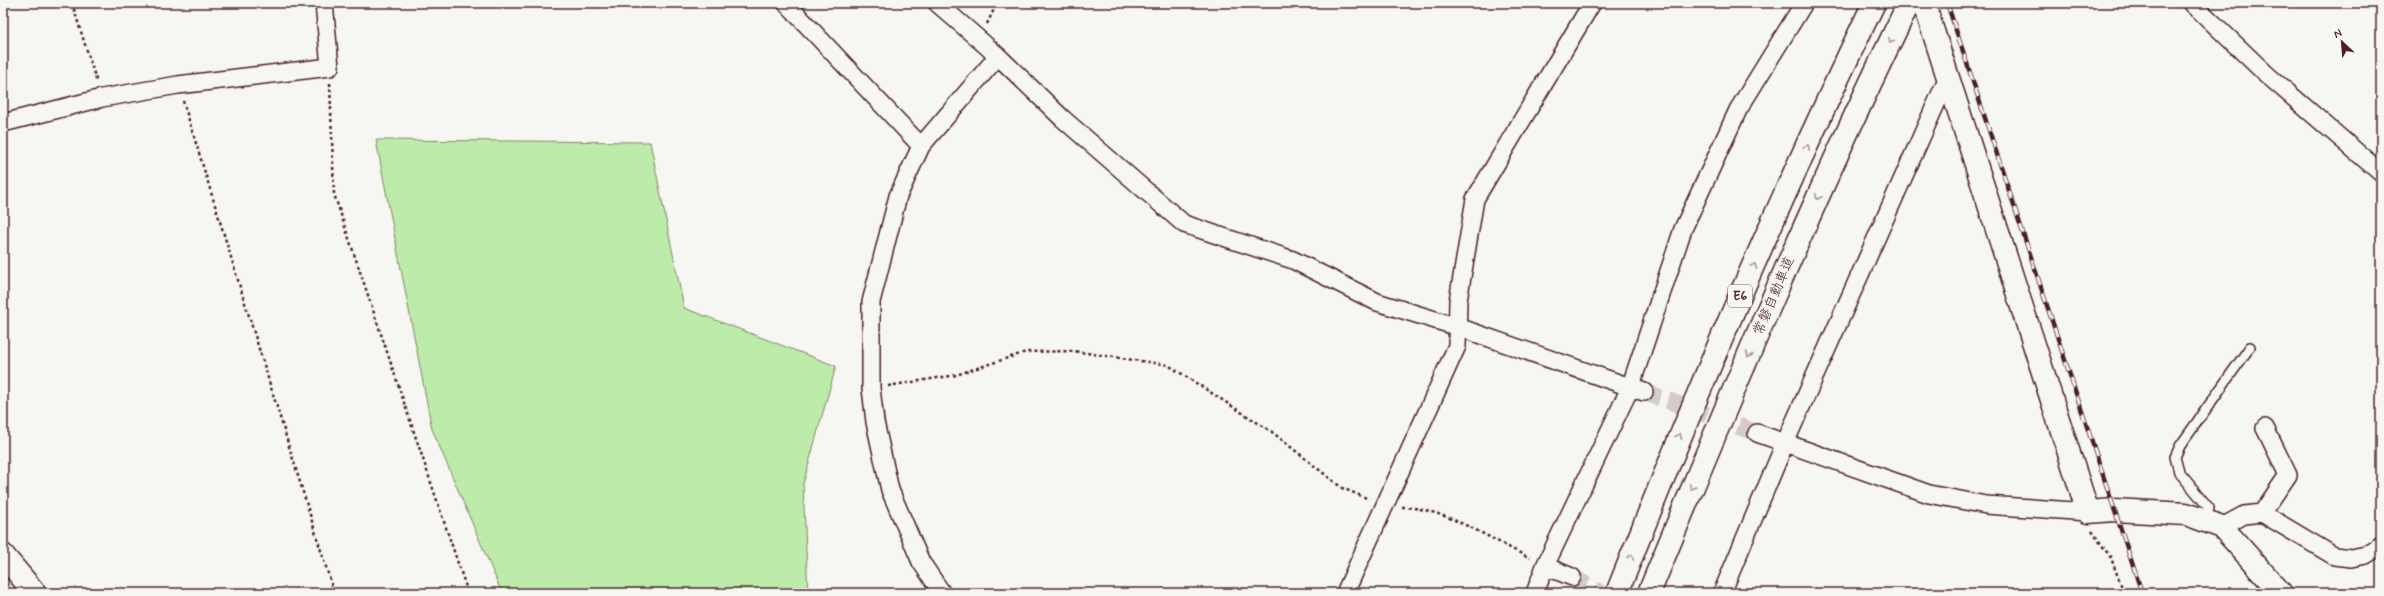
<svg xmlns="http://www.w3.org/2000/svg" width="2384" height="596" font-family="Mynerve,'Klee One',sans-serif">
  <rect width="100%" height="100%" fill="#f6f6f2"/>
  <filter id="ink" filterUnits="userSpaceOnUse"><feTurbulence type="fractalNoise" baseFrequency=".025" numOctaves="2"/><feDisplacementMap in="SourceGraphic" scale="8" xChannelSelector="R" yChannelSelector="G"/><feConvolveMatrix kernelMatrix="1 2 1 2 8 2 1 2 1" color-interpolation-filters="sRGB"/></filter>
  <g filter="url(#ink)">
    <path fill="#bdeba9" stroke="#84856a" d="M376 140 650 142 684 308 836 366 803 484 808 593H502L432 429Z"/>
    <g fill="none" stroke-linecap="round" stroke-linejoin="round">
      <path stroke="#d4cbca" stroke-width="17" stroke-dasharray="17 8" stroke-linecap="butt" d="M1644 392 1757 433
        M1572 577 1600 593"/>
      <g stroke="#4a1f2b" stroke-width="12">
        <path id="service" d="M2206 522 2209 508 2179 472 2175 457 2180 446 2250 347"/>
      </g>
      <g stroke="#4a1f2b" stroke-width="20">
        <path id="minor" d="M786 3 921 146
          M937 3 998 56 1062 118 1184 224 1293 260 1377 302 1458 327 1644 392
          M2192 3 2265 73 2381 173
          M3 123 102 98 178 85 330 67 324 3
          M1757 433 1929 494 1986 505 2088 512
          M2262 513 2288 475 2265 428
          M2222 527 2244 515 2262 513 2334 556 2351 558 2366 555 2381 545
          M1545 566 1572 577
          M942 593 921 562 890 490 875 422 871 388V302L898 196 921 146 998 56
          M1345 593 1457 346 1458 301 1475 199 1592 3
          M1535 593 1545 566 1630 388 1683 229 1738 110 1804 3
          M1722 593 1785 443 1948 77"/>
      </g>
      <g stroke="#4a1f2b" stroke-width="25">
        <path id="tertiary" d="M1924 3 2088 512 2114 510 2186 514 2222 527 2281 593
          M3 555 35 593"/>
      </g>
      <g stroke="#4a1f2b" stroke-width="25">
        <path id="motorway" d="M1617 593C1696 394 1780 196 1874 3
          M1649 593C1731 394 1814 196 1909 3"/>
      </g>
      <path stroke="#4a1f2b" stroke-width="2.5" stroke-dasharray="3 3" stroke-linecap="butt" d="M72 3 97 83
        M987 24 997 3
        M330 83 334 194 468 593
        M183 101 334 593
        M888 386 956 375 1026 352 1073 351 1168 365 1272 432 1342 488 1369 499
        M1402 507C1445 508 1492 540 1530 558
        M2092 531 2111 558 2124 593"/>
      <use href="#service" stroke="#f6f6f2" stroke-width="9"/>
      <use href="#minor" stroke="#f6f6f2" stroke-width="17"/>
      <use href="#tertiary" stroke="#f6f6f2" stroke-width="22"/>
      <use href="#motorway" stroke="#f6f6f2" stroke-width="22"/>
      <g stroke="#4a1f2b" stroke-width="4.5">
        <path id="rail" d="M1947 3 2142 593"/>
      </g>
      <use href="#rail" stroke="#f6f6f2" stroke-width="3" stroke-dasharray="9" stroke-linecap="butt"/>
    </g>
    <defs><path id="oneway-chevron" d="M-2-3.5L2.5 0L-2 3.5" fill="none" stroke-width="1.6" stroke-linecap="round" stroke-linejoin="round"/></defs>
    <g stroke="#a99598">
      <use href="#oneway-chevron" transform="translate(1891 41) rotate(116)"/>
      <use href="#oneway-chevron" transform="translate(1807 147) rotate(-65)"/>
      <use href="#oneway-chevron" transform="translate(1818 197) rotate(115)"/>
      <use href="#oneway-chevron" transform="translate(1754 266) rotate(-66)"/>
      <use href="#oneway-chevron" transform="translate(1749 355) rotate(113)"/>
      <use href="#oneway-chevron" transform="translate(1679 436) rotate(-68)"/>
      <use href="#oneway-chevron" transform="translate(1692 487) rotate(112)"/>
      <use href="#oneway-chevron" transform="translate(1631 557) rotate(-68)"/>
    </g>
  </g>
  <g text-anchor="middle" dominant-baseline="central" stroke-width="4" stroke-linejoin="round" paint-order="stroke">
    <rect fill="#f6f6f2" stroke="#7e6067" stroke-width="1" x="1728" y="285" width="24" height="22" rx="3"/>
    <g font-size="13" font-weight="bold" fill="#4a1f2b">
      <text x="1740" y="296">E6</text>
    </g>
    <g font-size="14" fill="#4a1f2b" stroke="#f6f6f2">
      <text transform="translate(1774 296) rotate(-67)">常磐自動車道</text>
    </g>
  </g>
  <rect width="2384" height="596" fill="none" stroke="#f6f6f2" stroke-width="16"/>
  <rect x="8" y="8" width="2368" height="580" fill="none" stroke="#4a1f2b" stroke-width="1.5" filter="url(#ink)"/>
  <g transform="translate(2342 42) rotate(334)" stroke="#f6f6f2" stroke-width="3" paint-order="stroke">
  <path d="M0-3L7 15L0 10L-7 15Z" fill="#4a1f2b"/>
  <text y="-6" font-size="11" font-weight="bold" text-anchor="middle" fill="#4a1f2b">N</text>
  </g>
</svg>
